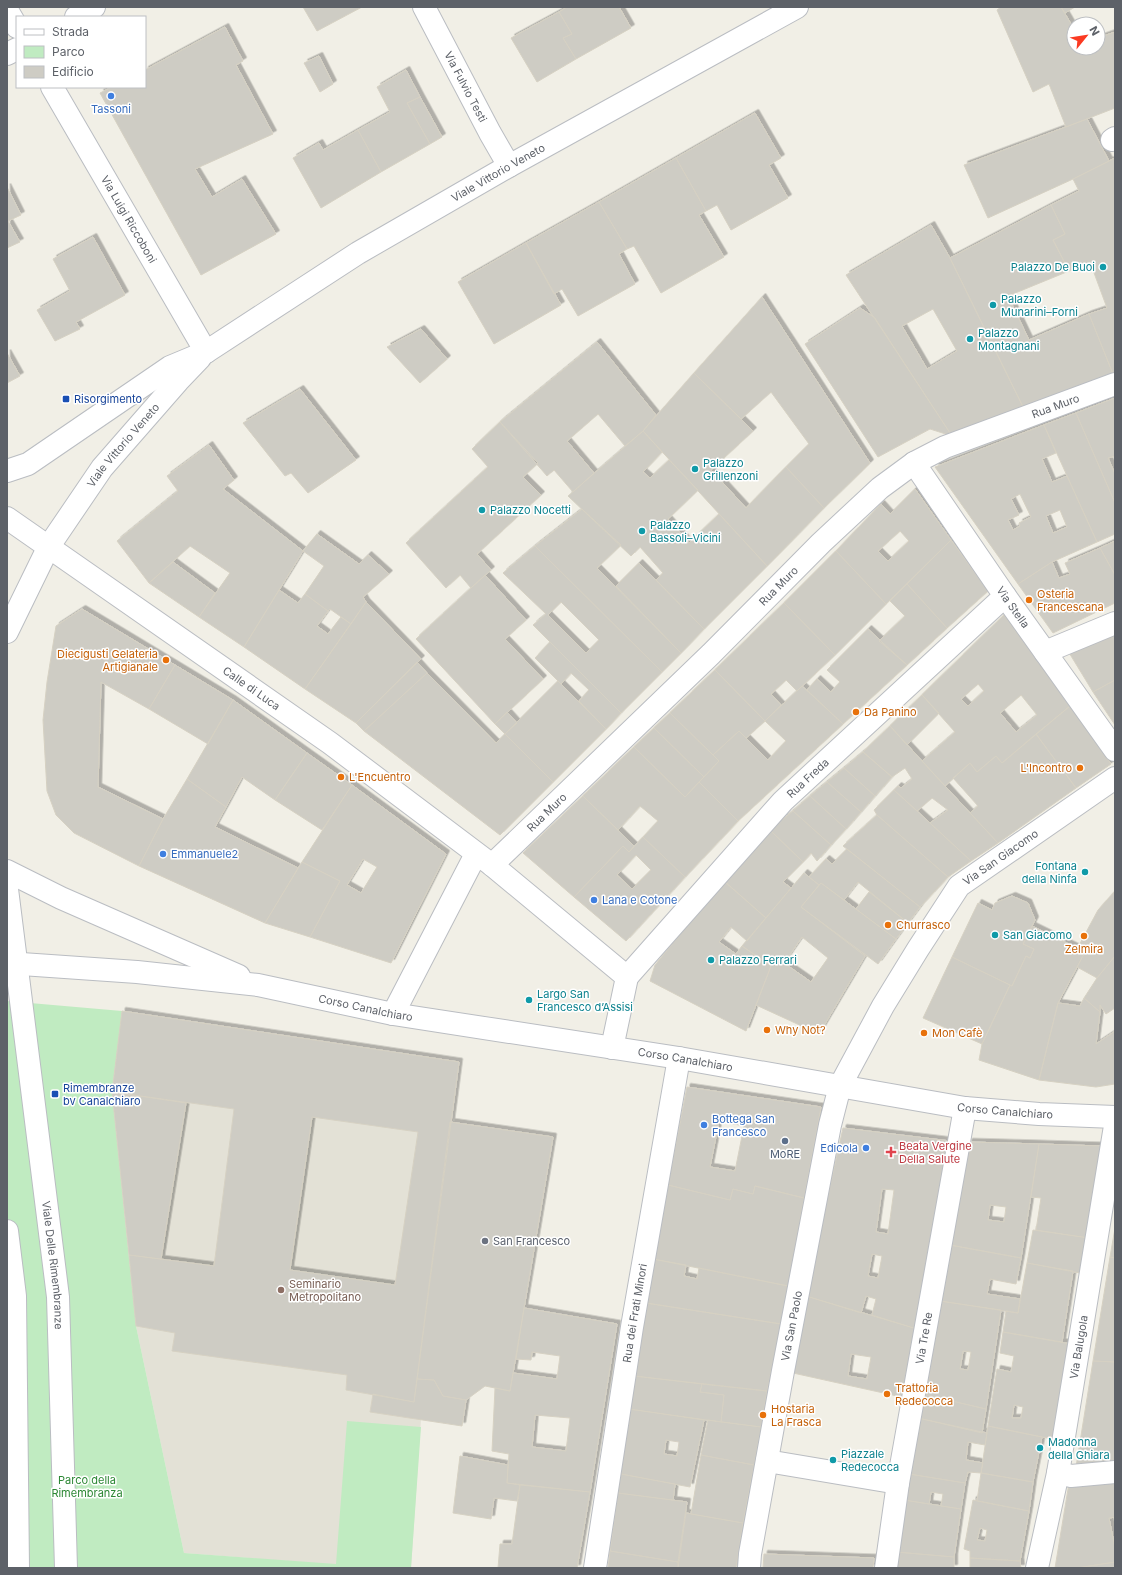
<svg xmlns="http://www.w3.org/2000/svg" width="1122" height="1575" font-family="Inter,sans-serif">
  <defs>
    <filter id="shadow"><feDropShadow dx="3.5" dy="-3.5" stdDeviation="0" flood-color="#0004"/></filter>
  </defs>
  <rect width="100%" height="100%" fill="#f1efe6"/>
  <path fill="#e3e1d6" d="M122 1011 164 1018 450 1122 421 1419 411 1568H379L184 1553 136 1326 112 1092Z"/>
  <path fill="#c0ebc1" d="M7 1001 122 1011 112 1092 136 1326 184 1553 336 1564 347 1421 421 1427 411 1568H7Z"/>
  <path fill="#ceccc4" stroke="#d6d1c3" fill-rule="evenodd" filter="url(#shadow)" d="M303 7H362L317 31Z
    M567 7H619L631 28 576 59 563 38 572 34 559 12Z
    M1001 7H1061L1074 29V48H1098V38L1115 32V108L1066 127 1049 84 1033 92 997 10Z
    M1061 7H1075L1065 13Z
    M559 12 572 34 563 38 576 59 537 82 511 38Z
    M225 27 243 61 236 65 273 134 195 169 212 197 242 179 276 234 201 275 100 93 112 87H145V70Z
    M319 56 333 84 320 92 304 63Z
    M406 70 420 97 407 103 430 144 381 172 358 130 390 112 377 87Z
    M420 97 442 137 430 144 407 103Z
    M755 113 781 158 769 165 788 198 731 230 717 205 706 211 676 158Z
    M1087 119 1109 161 1073 179 988 218 964 165Z
    M358 130 381 172 321 208 293 158 319 143 323 150Z
    M676 158 706 211 699 215 724 257 661 293 634 246 627 249 599 202Z
    M1115 158V373L1113 374 1089 314 1107 308 1090 262 1069 271 1053 240 1065 234 1051 205 1079 191 1073 179Z
    M7 187 21 215 8 221 20 242 7 248Z
    M599 202 627 249 619 254 635 284 578 316 562 289 554 294 526 243Z
    M1051 205 1065 234 1053 240 1069 271 1008 296 1029 340 1089 314 1113 374 1024 409 950 258Z
    M931 225 950 258 1024 409 952 436 846 275ZM933 309 957 351 927 369 902 326Z
    M93 237 125 295 76 322 80 329 55 341 37 310 70 291 53 259Z
    M526 243 561 305 494 344 458 282Z
    M762 297 870 463 824 508 786 467 809 444 771 392 741 419 694 373Z
    M860 308 875 318 952 436 930 429 878 457 805 344Z
    M421 329 447 359 420 383 387 347Z
    M597 342 656 415 643 431 625 446 598 414 567 441 594 473 573 492 554 470 547 476 500 422Z
    M7 353 20 376 7 383Z
    M694 373 753 431 711 470 746 508 786 467 824 508 767 566 643 431Z
    M300 389 356 460 308 493 291 473 285 476 243 423Z
    M1115 398V456L1108 458 1115 474V503L1076 413Z
    M1076 413 1115 503V534L1097 542 1044 425Z
    M500 422 538 463 523 477 541 495 477 554 491 570 471 588 460 575 446 588 406 543 488 467 472 449Z
    M1044 425 1056 453 1042 459 1052 482 1067 476 1097 542 1052 562 1018 584 935 467ZM1020 494 1031 517 1019 523 1020 526 1013 530 1008 520 1019 515 1011 499ZM1060 510 1067 527 1053 533 1046 516Z
    M643 431 662 452 643 472 650 478 669 460 698 490 668 519 689 543 719 514 767 566 704 629 656 580 663 573 640 547 631 556 568 496Z
    M209 445 234 480 223 489 303 551 244 647 199 617 230 573 190 546 149 583 117 541 178 491 167 476Z
    M915 489 951 540 886 604 836 551 881 504 890 514ZM900 531 909 541 888 561 878 551Z
    M582 509 621 545 597 568 681 653 662 672 535 546Z
    M317 534 359 564 368 555 389 574 363 597 366 602 351 624 330 609 328 611 305 594 324 566 303 551Z
    M951 540 988 591 947 628 907 584Z
    M1115 541V575L1100 548Z
    M535 546 662 672 621 713 533 625 546 614 503 573ZM561 602 599 640 586 653 548 615Z
    M1100 548 1115 575V603L1053 633 1018 584 1052 562 1059 578 1070 574 1065 563Z
    M836 551 886 604 835 655 784 603Z
    M173 562 215 593 199 617 149 583Z
    M639 563 704 629 681 653 616 586Z
    M485 575 526 620 505 639 543 679 495 724 416 639Z
    M907 584 947 628 907 665 879 641 905 616 890 601Z
    M279 590 298 603 305 594 328 611 317 626 328 634 341 617 351 624 305 689 244 647Z
    M366 602 421 659 356 723 305 689Z
    M784 603 835 655 797 691 786 680 771 694 781 705 765 721 715 670Z
    M82 609 175 665 149 709 101 682 98 787 163 819 139 866 74 833 56 815 47 791 43 720 47 682 56 626Z
    M1004 615 1070 706 1002 763 996 756 977 772 970 763 945 786 922 761 955 732 922 695ZM978 684 984 691 968 706 961 699ZM1021 695 1037 715 1016 732 1000 713Z
    M868 629 907 665 843 724 807 690 817 679 831 692 840 682 827 670Z
    M1115 633V680L1093 692 1068 651Z
    M550 642 621 713 606 729 579 701 589 690 571 673 561 684 535 658Z
    M417 662 427 673 364 731 356 723Z
    M175 665 233 700 208 744 149 709Z
    M715 670 765 721 746 738 739 731 713 755 670 713Z
    M427 673 496 743 505 734 553 782 500 835 364 731Z
    M1115 680V725L1093 692Z
    M558 681 606 729 553 782 505 734Z
    M802 686 843 724 738 821 699 782 719 761 713 755 739 731 768 760 786 741 765 721Z
    M922 695 939 713 907 745 890 726Z
    M233 700 307 753 275 800 242 777 226 807 187 779Z
    M1070 706 1111 764 1076 788 1036 734Z
    M507 712 517 723 505 734 495 724Z
    M670 713 719 761 704 777 654 728Z
    M890 726 945 786 998 843 971 861 930 823 948 810 932 798 917 811 894 790 898 786 901 788 912 779 905 768 892 777 863 752Z
    M654 728 704 777 685 797 634 747Z
    M1036 734 1076 788 998 843 970 813 978 806 953 778 970 763 977 772 996 756 1002 763Z
    M634 747 685 797 699 782 738 821 685 877 643 837 658 821 640 806 618 830 583 796Z
    M863 752 892 777 875 796 844 768Z
    M307 753 352 785 322 830 275 800Z
    M844 768 875 796 861 812 827 782Z
    M187 779 226 807 215 827 298 868 265 923 139 866 163 819Z
    M827 782 861 812 846 829 810 796Z
    M352 785 446 854 391 963 310 937 340 881 302 862ZM363 859 377 867 361 893 347 885Z
    M894 790 917 811 971 861 948 877 877 815 874 810Z
    M583 796 634 846 629 852 623 846 574 897 523 853Z
    M810 796 846 829 831 845 793 811Z
    M793 811 831 845 817 861 811 853 803 862 770 830Z
    M877 815 948 877 920 907 843 846Z
    M770 830 803 862 783 882 791 888 766 918 724 881Z
    M643 837 685 877 626 941 574 897 623 846 629 852ZM636 855 651 870 632 889 617 875Z
    M847 849 920 907 908 923 858 882 844 900 821 883 819 885 809 877 826 859 832 864Z
    M302 862 340 881 310 937 265 923Z
    M804 873 819 885 801 907 865 956 819 1034 756 1005 771 966 742 946ZM802 937 828 958 811 982 784 963Z
    M724 881 766 918 747 941 731 927 719 942 736 954 742 946 771 966 746 1031 650 981 655 965Z
    M821 883 896 939 878 964 801 907Z
    M1115 891V956L1097 978 1077 967 1085 952 1077 949 1098 910Z
    M869 892 908 923 896 939 856 909Z
    M1012 896 1028 903 1035 920 1023 944 1034 949 1030 958 1026 956 1012 986 952 957 978 903 992 910 995 903Z
    M1032 926 1085 952 1058 1003 1039 1080 979 1060 982 1044 1010 985 1012 986 1026 956 1030 958 1034 949 1023 944Z
    M1115 956V1008L1106 1014 1100 1005V1012L1084 998 1097 978Z
    M952 957 1010 985 982 1044 923 1018Z
    M1084 998 1100 1012 1096 1044 1114 1032 1115 1033V1084L1096 1087 1039 1080 1058 1003 1080 1006Z
    M122 1011 459 1062 414 1402 346 1390 347 1375 172 1351 175 1333 136 1326 129 1255 214 1266 234 1109 112 1092ZM312 1117 418 1132 395 1285 290 1270Z
    M687 1087 821 1107 804 1198 755 1186 753 1194 733 1189 730 1200 668 1185ZM719 1121 744 1126 735 1171 710 1167Z
    M112 1092 186 1103 161 1259 129 1255Z
    M450 1122 553 1137 510 1391 485 1386 466 1400 443 1396 434 1380 417 1379Z
    M843 1128 950 1141 917 1329 872 1315 876 1299 866 1296 861 1313 806 1296ZM882 1189 894 1190 888 1234 876 1232ZM872 1254 882 1256 878 1278 868 1276Z
    M969 1142 1039 1144 1021 1258 950 1245ZM990 1205 1006 1207 1004 1222 988 1220Z
    M1039 1144 1101 1146 1089 1238 1036 1230 1041 1198 1031 1197Z
    M668 1185 730 1200 733 1189 753 1194 755 1186 804 1198 788 1286 653 1259Z
    M1115 1228V1258L1110 1257Z
    M1033 1230 1089 1238 1085 1274 1027 1263Z
    M950 1245 1021 1258 1016 1284 990 1279 987 1294 1020 1299 1018 1313 940 1301Z
    M1110 1257 1115 1258V1362L1093 1361Z
    M653 1259 686 1265 684 1276 697 1279 699 1268 788 1286 781 1324 646 1303Z
    M1027 1263 1073 1271 1062 1342 1003 1332 1006 1311 1018 1313Z
    M806 1296 917 1329 906 1398 793 1373ZM851 1354 871 1357 867 1379 848 1376Z
    M940 1301 1001 1310 986 1409 922 1394ZM963 1351 971 1352 968 1370 960 1369Z
    M646 1303 781 1324 767 1391 634 1376Z
    M524 1308 617 1324 590 1492 507 1483 509 1454 492 1451 495 1388 510 1391 513 1373 557 1379 560 1356 532 1352 531 1360 516 1359ZM535 1415 570 1418 566 1451 532 1447Z
    M1003 1332 1071 1344 1052 1439 988 1426 997 1369 1011 1372 1014 1356 1000 1353ZM1014 1405 1023 1407 1021 1418H1012Z
    M1093 1361 1115 1362V1468L1075 1473Z
    M634 1376 702 1384 700 1392 724 1395 721 1422 629 1409Z
    M417 1379 434 1380 443 1396 466 1400 462 1426 370 1412 373 1394 414 1402Z
    M702 1384 767 1391 761 1427 721 1422 724 1395 700 1392Z
    M922 1394 986 1409 982 1433 918 1418Z
    M629 1409 704 1420 690 1487 621 1474ZM666 1440 679 1442 677 1456 664 1454Z
    M918 1418 987 1433 985 1445 968 1442 966 1460 983 1463 981 1473 968 1472 965 1483 909 1474Z
    M708 1420 761 1427 754 1465 701 1455Z
    M988 1426 1042 1437 1033 1482 981 1473Z
    M701 1455 754 1465 743 1523 691 1514Z
    M460 1456 508 1465 507 1483 520 1485 517 1501 494 1498 491 1519 453 1513Z
    M981 1473 1033 1482 1029 1511 977 1501Z
    M621 1474 675 1484 673 1500 618 1493Z
    M909 1474 965 1483 961 1509 941 1506 943 1494 931 1492 929 1504 904 1500Z
    M1115 1477V1517L1109 1518 1115 1548V1562L1077 1568H1055L1069 1483Z
    M520 1485 590 1492 577 1568H498L500 1544H512Z
    M618 1493 687 1502 678 1562 610 1551Z
    M904 1500 961 1509 954 1557 896 1552Z
    M973 1500 1029 1511 1020 1561 970 1558V1551L964 1549ZM980 1528 987 1530 985 1541 977 1540Z
    M686 1513 743 1523 736 1568H678Z
    M610 1551 678 1562V1568H608Z
    M896 1552 954 1557V1568H893Z
    M764 1554 874 1558 873 1568H763Z
    M970 1558 1020 1561 1021 1568H970Z
    M1115 1562V1568H1077Z"/>
  <g fill="none" stroke-linecap="round" stroke-linejoin="round">
    <g stroke="#babdc2" stroke-width="24">
      <g id="minor">
        <path id="s1" d="M424 7 490 133 509 166"/>
        <path d="M7 10 17 27"/>
        <path d="M76 17 94 7"/>
        <path d="M7 54 17 49"/>
        <path id="s2" d="M52 87 206 352"/>
        <path d="M1112 140 1115 138"/>
        <path id="s3" d="M914 463 1005 596 1115 750"/>
        <path id="s4" d="M7 471 28 464 170 367 206 352 358 253 509 166 797 7"/>
        <path id="s5" d="M7 518 330 743 492 865 627 977 612 1048"/>
        <path id="s6" d="M7 632 49 546 102 468 178 381 200 358"/>
        <path d="M1045 652 1115 623"/>
        <path id="s7" d="M492 865 711 654 821 543 880 488 914 463 945 447 1115 384"/>
        <path d="M7 871 61 898 239 976"/>
        <path id="s8" d="M7 889 58 1297 66 1568"/>
        <path id="s9" d="M7 963 137 972 258 985 393 1014 679 1058 965 1108 1039 1114 1115 1117"/>
        <path id="s10" d="M627 977 783 801 1005 596"/>
        <path d="M393 1014 476 854"/>
        <path d="M7 1231 15 1296 18 1568"/>
        <path d="M767 1461 898 1483"/>
        <path d="M1058 1473 1071 1476 1115 1472"/>
        <path id="s11" d="M595 1568 632 1327 679 1058"/>
        <path id="s12" d="M749 1568 750 1554 783 1371 830 1125 840 1086 883 1006 918 949 959 886 1115 778"/>
        <path id="s13" d="M886 1568 898 1483 965 1108"/>
        <path id="s14" d="M1037 1568 1058 1473 1115 1126"/>
      </g>
    </g>
    <use href="#minor" stroke="#fff" stroke-width="22"/>
  </g>
  <g fill="#3f7fe0" stroke="#fff" stroke-width="1.5">
    <circle cx="111" cy="96" r="4"/>
    <circle cx="163" cy="854" r="4"/>
    <circle cx="594" cy="900" r="4"/>
    <circle cx="704" cy="1125" r="4"/>
    <circle cx="866" cy="1148" r="4"/>
  </g>
  <g fill="#0f9aa8" stroke="#fff" stroke-width="1.5">
    <circle cx="1103" cy="267" r="4"/>
    <circle cx="993" cy="305" r="4"/>
    <circle cx="970" cy="339" r="4"/>
    <circle cx="695" cy="469" r="4"/>
    <circle cx="482" cy="510" r="4"/>
    <circle cx="642" cy="531" r="4"/>
    <circle cx="1085" cy="872" r="4"/>
    <circle cx="995" cy="935" r="4"/>
    <circle cx="711" cy="960" r="4"/>
    <circle cx="529" cy="1000" r="4"/>
    <circle cx="1040" cy="1448" r="4"/>
    <circle cx="833" cy="1460" r="4"/>
  </g>
  <g fill="#1a4fb4" stroke="#fff" stroke-width="1.5">
    <rect x="62" y="395" width="8" height="8" rx="2"/>
    <rect x="51" y="1090" width="8" height="8" rx="2"/>
  </g>
  <g fill="#e8710a" stroke="#fff" stroke-width="1.5">
    <circle cx="1029" cy="600" r="4"/>
    <circle cx="166" cy="660" r="4"/>
    <circle cx="856" cy="712" r="4"/>
    <circle cx="1080" cy="768" r="4"/>
    <circle cx="341" cy="777" r="4"/>
    <circle cx="888" cy="925" r="4"/>
    <circle cx="1084" cy="936" r="4"/>
    <circle cx="767" cy="1030" r="4"/>
    <circle cx="924" cy="1033" r="4"/>
    <circle cx="887" cy="1394" r="4"/>
    <circle cx="763" cy="1415" r="4"/>
  </g>
  <circle fill="#5c6f8a" stroke="#fff" stroke-width="1.5" cx="785" cy="1141" r="4"/>
  <path fill="#e0444e" stroke="#fff" stroke-width="1.5" d="M889 1146h4v4h4v4h-4v4h-4v-4h-4v-4h4z"/>
  <circle fill="#6b7280" stroke="#fff" stroke-width="1.5" cx="485" cy="1241" r="4"/>
  <circle fill="#8d6e63" stroke="#fff" stroke-width="1.5" cx="281" cy="1290" r="4"/>
  <g text-anchor="middle" dominant-baseline="central" stroke-width="3" stroke-linejoin="round" paint-order="stroke">
    <g font-size="11" fill="#5d6168" stroke="#fff">
      <text stroke="none"><textPath href="#s1" startOffset="90">Via Fulvio Testi</textPath></text>
      <text stroke="none"><textPath href="#s4" startOffset="576">Viale Vittorio Veneto</textPath></text>
      <text stroke="none"><textPath href="#s2" startOffset="153">Via Luigi Riccoboni</textPath></text>
      <text stroke="none"><textPath href="#s7" startOffset="736">Rua Muro</textPath></text>
      <text stroke="none"><textPath href="#s6" startOffset="221">Viale Vittorio Veneto</textPath></text>
      <text stroke="none"><textPath href="#s7" startOffset="400">Rua Muro</textPath></text>
      <text stroke="none"><textPath href="#s3" startOffset="175">Via Stella</textPath></text>
      <text stroke="none"><textPath href="#s5" startOffset="298">Calle di Luca</textPath></text>
      <text stroke="none"><textPath href="#s10" startOffset="269">Rua Freda</textPath></text>
      <text stroke="none"><textPath href="#s7" startOffset="76">Rua Muro</textPath></text>
      <text stroke="none"><textPath href="#s12" startOffset="774">Via San Giacomo</textPath></text>
      <text stroke="none"><textPath href="#s9" startOffset="362">Corso Canalchiaro</textPath></text>
      <text stroke="none"><textPath href="#s9" startOffset="686">Corso Canalchiaro</textPath></text>
      <text stroke="none"><textPath href="#s9" startOffset="1010">Corso Canalchiaro</textPath></text>
      <text stroke="none"><textPath href="#s8" startOffset="379">Viale Delle Rimembranze</textPath></text>
      <text stroke="none"><textPath href="#s11" startOffset="258">Rua dei Frati Minori</textPath></text>
      <text stroke="none"><textPath href="#s12" startOffset="246">Via San Paolo</textPath></text>
      <text stroke="none"><textPath href="#s13" startOffset="233">Via Tre Re</textPath></text>
      <text stroke="none"><textPath href="#s14" startOffset="225">Via Balugola</textPath></text>
    </g>
    <g font-size="11" fill="#366cbe" stroke="#fff" text-anchor="start">
      <text x="111" y="109" text-anchor="middle">Tassoni</text>
      <text x="171" y="854">Emmanuele2</text>
      <text x="602" y="900">Lana e Cotone</text>
      <text x="712" y="1119">Bottega San<tspan x="712" dy="13">Francesco</tspan></text>
      <text x="858" y="1148" text-anchor="end">Edicola</text>
    </g>
    <g font-size="11" fill="#0d838f" stroke="#fff" text-anchor="start">
      <text x="1095" y="267" text-anchor="end">Palazzo De Buoi</text>
      <text x="1001" y="299">Palazzo<tspan x="1001" dy="13">Munarini–Forni</tspan></text>
      <text x="978" y="333">Palazzo<tspan x="978" dy="13">Montagnani</tspan></text>
      <text x="703" y="463">Palazzo<tspan x="703" dy="13">Grillenzoni</tspan></text>
      <text x="490" y="510">Palazzo Nocetti</text>
      <text x="650" y="525">Palazzo<tspan x="650" dy="13">Bassoli–Vicini</tspan></text>
      <text x="1077" y="866" text-anchor="end">Fontana<tspan x="1077" dy="13">della Ninfa</tspan></text>
      <text x="1003" y="935">San Giacomo</text>
      <text x="719" y="960">Palazzo Ferrari</text>
      <text x="537" y="994">Largo San<tspan x="537" dy="13">Francesco d’Assisi</tspan></text>
      <text x="1048" y="1442">Madonna<tspan x="1048" dy="13">della Ghiara</tspan></text>
      <text x="841" y="1454">Piazzale<tspan x="841" dy="13">Redecocca</tspan></text>
    </g>
    <g font-size="11" fill="#164399" stroke="#fff" text-anchor="start">
      <text x="74" y="399">Risorgimento</text>
      <text x="63" y="1088">Rimembranze<tspan x="63" dy="13">bv Canalchiaro</tspan></text>
    </g>
    <g font-size="11" fill="#c56008" stroke="#fff" text-anchor="start">
      <text x="1037" y="594">Osteria<tspan x="1037" dy="13">Francescana</tspan></text>
      <text x="158" y="654" text-anchor="end">Diecigusti Gelateria<tspan x="158" dy="13">Artigianale</tspan></text>
      <text x="864" y="712">Da Panino</text>
      <text x="1072" y="768" text-anchor="end">L'Incontro</text>
      <text x="349" y="777">L'Encuentro</text>
      <text x="896" y="925">Churrasco</text>
      <text x="1084" y="949" text-anchor="middle">Zelmira</text>
      <text x="775" y="1030">Why Not?</text>
      <text x="932" y="1033">Mon Cafè</text>
      <text x="895" y="1388">Trattoria<tspan x="895" dy="13">Redecocca</tspan></text>
      <text x="771" y="1409">Hostaria<tspan x="771" dy="13">La Frasca</tspan></text>
    </g>
    <g font-size="11" fill="#be3a42" stroke="#fff" text-anchor="start">
      <text x="899" y="1146">Beata Vergine<tspan x="899" dy="13">Della Salute</tspan></text>
    </g>
    <g font-size="11" fill="#4e5e75" stroke="#fff">
      <text x="785" y="1154">MoRE</text>
    </g>
    <g font-size="11" fill="#5b616d" stroke="#fff" text-anchor="start">
      <text x="493" y="1241">San Francesco</text>
    </g>
    <g font-size="11" fill="#785e54" stroke="#fff" text-anchor="start">
      <text x="289" y="1284">Seminario<tspan x="289" dy="13">Metropolitano</tspan></text>
    </g>
    <g font-size="11" fill="#2c8734" stroke="#fff">
      <text x="87" y="1480">Parco della<tspan x="87" dy="13">Rimembranza</tspan></text>
    </g>
  </g>
  <rect width="1122" height="1575" fill="none" stroke="#5d6168" stroke-width="16"/>
  <rect x="16" y="16" width="130" height="72" fill="#ffffff" stroke="#bec0c3"/>
  <rect x="24" y="29" width="20" height="6" fill="#ffffff" stroke="#bec0c3"/>
  <text x="52" y="36" font-size="12" fill="#5d6168">Strada</text>
  <rect x="24" y="46" width="20" height="12" fill="#c0ebc1" stroke="#bec0c3"/>
  <text x="52" y="56" font-size="12" fill="#5d6168">Parco</text>
  <rect x="24" y="66" width="20" height="12" fill="#ceccc4" stroke="#bec0c3"/>
  <text x="52" y="76" font-size="12" fill="#5d6168">Edificio</text>
  <g transform="translate(1086 36) rotate(60)"><circle r="19" fill="#ffffff" stroke="#bec0c3"/>
  <path d="M0-3L7 15L0 10L-7 15Z" fill="#fb3a22"/>
  <text y="-6" font-size="11" font-weight="bold" text-anchor="middle" fill="#5d6168">N</text>
  </g>
</svg>
